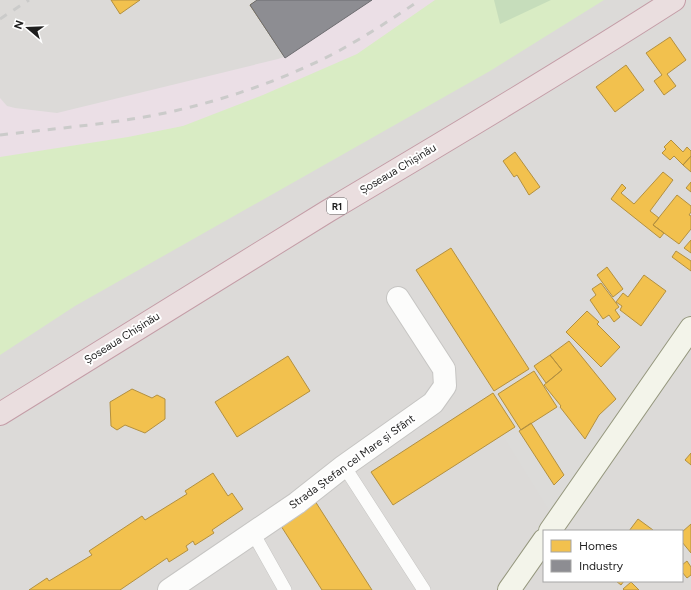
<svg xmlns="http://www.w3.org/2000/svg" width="691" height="590" font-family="Figtree,sans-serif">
  <rect width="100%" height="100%" fill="#edebe7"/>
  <path fill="#dcdad8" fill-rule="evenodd" d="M0 0H691V590H0ZM544 531H682V581H544Z"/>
  <path fill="#ebdfe6" d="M369 0H453L292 96 0 177V98L7 106 15 108 57 113 278 59 284 57Z"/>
  <path fill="#d9ecc4" d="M435 0H604L490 71 75 306 0 355V157L128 137 183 126 263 95 357 54Z"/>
  <path fill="#c6ddbb" d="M494 0H551L500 24Z"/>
  <path fill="#dcdbd9" d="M550 373 602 439 551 513 489 413Z"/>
  <path fill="#f2c14e" stroke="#b39040" d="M111 0H140L120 14Z
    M258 0H366L284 56 250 5Z
    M670 37 686 60 667 74 676 86 664 95 654 81 662 75 646 53Z
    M626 65 644 90 615 112 596 87Z
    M671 140 683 152 687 147 691 151V156L683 165 674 156 670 160 662 153 666 149 664 147Z
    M515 152 540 187 529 195 517 175 514 177 503 161Z
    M691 156V172L683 165Z
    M663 172 673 180 650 211 659 218 653 225 664 233 660 238 611 199 622 184 626 188 621 193 634 204Z
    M691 182V192L686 188Z
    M677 195 691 206V212L689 215 691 216V229L679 244 653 225Z
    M691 240V253L684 248Z
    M451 248 529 369 494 391 416 270Z
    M676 251 691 261V271L672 257Z
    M607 267 623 289 613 297 597 275Z
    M644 275 666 291 641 326 620 310 622 306 616 302 623 293 628 297Z
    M601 283 619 307 615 310 620 317 614 322 609 315 603 319 590 300 596 295 592 289Z
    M587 311 599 322 597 324 620 347 601 367 566 332Z
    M569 341 616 399 599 415 585 439 560 407 561 406 544 385 562 370 550 355Z
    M550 355 562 370 546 383 534 366Z
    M288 356 310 391 237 437 215 402Z
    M534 371 557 407 521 430 498 394Z
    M132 389 152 398 157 395 165 399V419L145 433 125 425 117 430 111 426 110 402Z
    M493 393 515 427 393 505 371 472Z
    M531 423 564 475 554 485 519 431Z
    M691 453V465L685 460Z
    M213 473 228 496 232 493 243 509 212 530 214 533 195 545 193 541 186 546 188 550 169 562 167 558 120 590H29L47 578 49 581 92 555 89 551 142 516 145 520 187 494 185 491Z
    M315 501 372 590H322L281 526Z
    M638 519 653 530 652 531H629Z
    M691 524V553L682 542V532Z
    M687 561 691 567V575L687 578 682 572V565Z
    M616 581H624L621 585Z
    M631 582 639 590H624L623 589Z"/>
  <path fill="#8d8d92" stroke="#6c6c70" d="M257 0H372L285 58 250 5Z"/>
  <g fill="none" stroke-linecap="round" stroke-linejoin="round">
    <g stroke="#c6c5c3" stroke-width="14">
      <path id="lane" d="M344 466 424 590
        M253 533 285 590"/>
    </g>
    <g stroke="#c6c5c3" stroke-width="24">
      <path id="street" d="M169 590 297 503 344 466 433 403 445 386 444 369 398 298"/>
    </g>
    <g stroke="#95977e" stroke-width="24">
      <path id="secondary" d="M550 531 691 328
        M509 590 544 540"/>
    </g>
    <g stroke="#c49da7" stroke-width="24">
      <path id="highway" d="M0 414C109 346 218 278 328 211 444 142 560 73 674 0"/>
    </g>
    <use href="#lane" stroke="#fcfcfb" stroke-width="13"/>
    <use href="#street" stroke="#fcfcfb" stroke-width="22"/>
    <use href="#secondary" stroke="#f3f4ea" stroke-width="22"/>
    <use href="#highway" stroke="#eadedf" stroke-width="22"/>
    <path stroke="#cbcbca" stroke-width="3" stroke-dasharray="8 8" stroke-linecap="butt" d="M0 19 29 0
      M0 135C50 129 100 125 150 116 213 104 276 83 333 54 363 38 392 19 420 0"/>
  </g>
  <g text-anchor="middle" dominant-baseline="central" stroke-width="4" stroke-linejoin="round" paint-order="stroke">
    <rect fill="#fff" stroke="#626262" stroke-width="1" x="327" y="198" width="20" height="16" rx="3"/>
    <g font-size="10" font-weight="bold" fill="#1f1f1f">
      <text x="337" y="206">R1</text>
    </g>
    <g font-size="11" fill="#1f1f1f" stroke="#fff">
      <text transform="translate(398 169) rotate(-31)">Șoseaua Chișinău</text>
      <text transform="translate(122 338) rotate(-32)">Șoseaua Chișinău</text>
      <text transform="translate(352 462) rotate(-36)">Strada Ștefan cel Mare și Sfânt</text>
    </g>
  </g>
  <rect x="543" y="530" width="140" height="52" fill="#ffffff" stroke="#a5a5a5"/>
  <rect x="551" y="540" width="20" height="12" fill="#f2c14e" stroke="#a5a5a5"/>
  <text x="579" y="550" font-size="12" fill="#1f1f1f">Homes</text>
  <rect x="551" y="560" width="20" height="12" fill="#8d8d92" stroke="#a5a5a5"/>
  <text x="579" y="570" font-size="12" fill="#1f1f1f">Industry</text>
  <g transform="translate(28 28) rotate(289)" stroke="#ffffff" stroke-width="3" paint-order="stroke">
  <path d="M0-3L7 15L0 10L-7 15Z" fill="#1f1f1f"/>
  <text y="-6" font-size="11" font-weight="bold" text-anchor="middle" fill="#1f1f1f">N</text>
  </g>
</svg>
